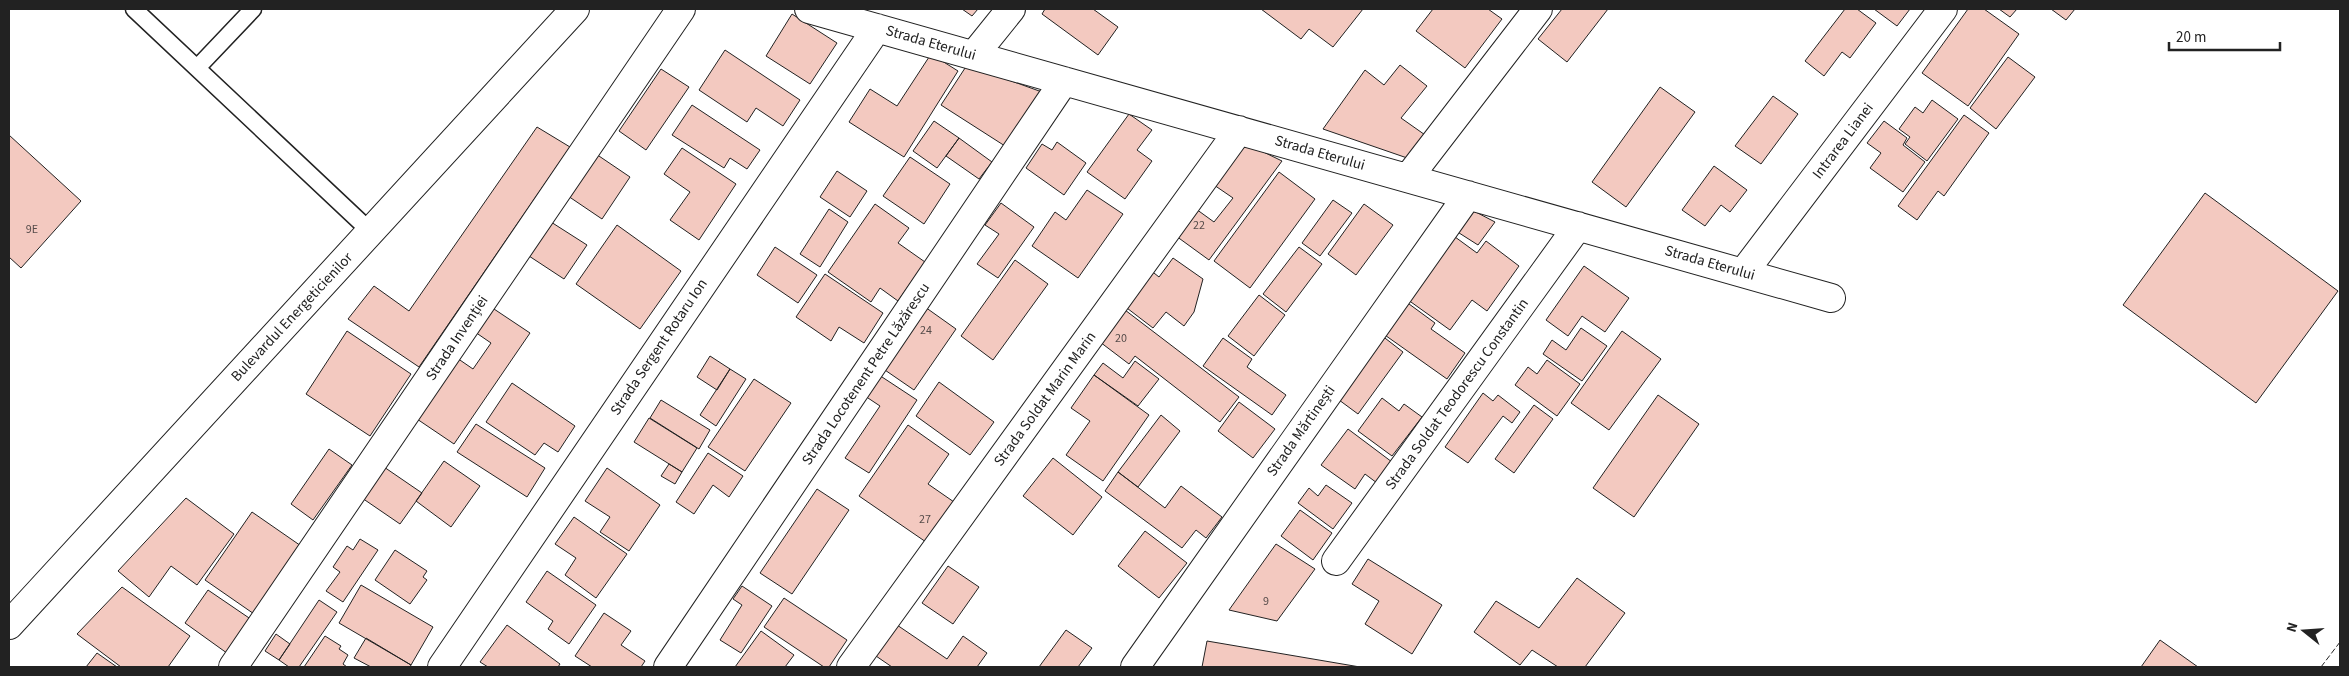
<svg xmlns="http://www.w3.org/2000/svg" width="2349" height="676" font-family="'Source Sans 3',sans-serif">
  <rect width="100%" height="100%" fill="#fff"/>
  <path fill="#f3c9c0" stroke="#222" d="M962 9H978L972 16Z
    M1045 9H1093L1118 27 1098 55 1042 14Z
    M1261 9H1363L1333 47 1309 29 1301 39Z
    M1433 9H1488L1502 19 1465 68 1416 31Z
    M1562 9H1608L1567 62 1538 39Z
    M1845 9H1857L1876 23 1850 58 1842 52 1824 76 1805 61Z
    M1874 9H1910L1897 26Z
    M1968 9H1984L2019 34 1968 106 1922 73Z
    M1999 9H2017L2010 17Z
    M2051 9H2075L2066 20Z
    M792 14 837 43 810 84 766 56Z
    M725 50 800 100 783 126 756 108 747 122 699 90Z
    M931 54 958 71 904 157 849 122 870 89 897 106Z
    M2008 57 2035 77 1996 129 1970 108Z
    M967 65 1042 92 1005 146 941 105Z
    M1400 65 1427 86 1401 118 1428 137 1413 160 1323 129 1365 70 1384 85Z
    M661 69 689 87 646 150 619 131Z
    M1660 87 1695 112 1626 207 1592 182Z
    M1773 96 1798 114 1761 164 1735 146Z
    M1932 100 1958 119 1927 161 1905 144 1910 137 1899 129 1915 107 1923 113Z
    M692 105 760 150 747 169 730 158 724 168 672 135Z
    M1129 114 1152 130 1137 150 1152 161 1125 199 1087 172Z
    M1964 115 1989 133 1944 196 1938 191 1917 220 1898 206Z
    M934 121 959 138 937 168 913 151Z
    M1884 121 1907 138 1903 145 1925 162 1903 192 1870 168 1881 153 1867 143Z
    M537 127 570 147 419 367 348 319 374 286 409 311Z
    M9 135 81 201 21 268 9 257Z
    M959 138 992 162 979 179 946 156Z
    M1057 142 1086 163 1064 195 1026 168 1042 144 1052 150Z
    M1245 143 1282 161 1209 260 1176 236 1196 209 1214 222 1233 198 1214 185Z
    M682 148 736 184 699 240 670 220 690 192 664 174Z
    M596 154 630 177 602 219 568 196Z
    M910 157 950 184 924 224 883 196Z
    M1714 166 1747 190 1730 212 1721 205 1705 226 1682 210Z
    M837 171 867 191 850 217 820 197Z
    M1279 172 1315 199 1250 288 1214 261Z
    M1087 190 1123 214 1078 278 1032 246 1055 212 1066 220Z
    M2205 193 2338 291 2256 403 2123 305Z
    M1333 200 1352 213 1320 256 1302 243Z
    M1001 203 1034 227 998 278 977 264 999 234 985 225Z
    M875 204 909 228 898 243 925 262 898 301 880 288 871 302 828 272Z
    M1364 204 1393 225 1356 275 1328 254Z
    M829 209 848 222 820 267 800 254Z
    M1472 210 1495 222 1478 245 1456 231Z
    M551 222 587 245 564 279 529 256Z
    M617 225 681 271 640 329 576 284Z
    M1451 234 1477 253 1486 241 1519 266 1487 311 1472 300 1450 330 1404 297Z
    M775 247 817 275 798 303 757 275Z
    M1299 247 1322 264 1286 312 1263 294Z
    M1173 258 1203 279 1194 312 1184 326 1166 312 1153 328 1123 305 1149 269 1159 277Z
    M1015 260 1048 284 993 360 961 336Z
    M1584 266 1629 298 1605 332 1582 316 1568 336 1546 320Z
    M825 274 883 313 864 343 839 327 831 341 796 317Z
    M1259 295 1285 315 1254 356 1228 336Z
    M1405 301 1435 323 1431 329 1465 353 1447 379 1382 333Z
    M491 307 530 333 454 444 417 419 457 358 473 369 491 343 475 332Z
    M925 307 956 329 914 390 882 368Z
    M1125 310 1239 397 1220 422 1135 356 1129 364 1100 342Z
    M1581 328 1607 346 1582 381 1543 354 1552 340 1566 350Z
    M347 331 411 374 370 436 306 394Z
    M1622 331 1661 359 1609 430 1571 403Z
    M1381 335 1403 352 1358 414 1335 397Z
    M1223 338 1252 359 1247 367 1286 395 1272 415 1203 366Z
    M710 356 730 369 717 390 697 377Z
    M1547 360 1580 384 1557 416 1515 385 1528 367 1537 374Z
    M1135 361 1159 379 1138 406 1094 375 1103 363 1123 378Z
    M730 369 746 379 716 426 700 415Z
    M879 375 917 400 869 473 845 458 880 406 865 396Z
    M1094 375 1149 415 1103 481 1066 455 1090 421 1071 408Z
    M754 379 791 403 745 471 708 447Z
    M939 382 994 422 970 455 916 416Z
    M512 383 575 426 558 452 544 443 535 455 486 422Z
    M1483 393 1493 401 1498 395 1520 412 1512 423 1503 416 1468 463 1445 447Z
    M1658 395 1699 424 1634 517 1593 488Z
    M1382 398 1399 411 1404 404 1422 417 1392 456 1358 431Z
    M661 400 710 430 699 449 650 418Z
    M1239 402 1275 429 1253 458 1218 431Z
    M1534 405 1553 419 1514 473 1495 459Z
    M1161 415 1180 431 1138 487 1118 472Z
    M649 418 697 448 682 472 634 442Z
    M476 424 545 468 527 497 457 452Z
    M908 425 949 454 928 484 954 502 926 542 859 496Z
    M1348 429 1392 462 1377 483 1365 474 1355 489 1321 465Z
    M329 449 352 465 313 520 291 504Z
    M708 453 743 476 729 497 713 485 694 514 676 502Z
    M1053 458 1102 497 1073 535 1023 496Z
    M444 461 480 486 451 527 416 501Z
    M669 464 682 472 675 484 661 476Z
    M384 467 422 493 400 524 362 498Z
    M607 468 660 505 629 551 600 532 610 517 585 501Z
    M1118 472 1165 508 1181 486 1222 517 1206 538 1196 530 1182 548 1105 491Z
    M1326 485 1352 503 1333 529 1298 503 1309 488 1318 496Z
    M817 489 849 510 792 594 760 573Z
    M186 498 234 534 197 585 171 566 149 597 118 571Z
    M1300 510 1332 533 1313 560 1281 536Z
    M252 512 304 548 257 616 205 580Z
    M574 517 627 554 596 598 565 575 576 558 555 544Z
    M1145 531 1187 563 1159 598 1118 566Z
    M360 539 378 550 343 602 326 591 340 572 333 567 347 546 353 550Z
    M1276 544 1315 569 1277 621 1229 610Z
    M395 550 427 571 423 577 427 580 410 604 375 580Z
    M1368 559 1442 605 1412 654 1365 624 1379 601 1352 584Z
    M948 566 979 587 953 624 922 603Z
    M547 571 596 605 569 644 548 629 553 621 526 602Z
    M1577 578 1625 613 1585 667H1558L1532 650 1520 665 1474 632 1496 601 1539 628Z
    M361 585 433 627 411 665 339 623Z
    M742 586 772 606 741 653 720 640 742 605 733 599Z
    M122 587 190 636 168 667H121L77 634Z
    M208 590 255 622 231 656 185 623Z
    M784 598 847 640 829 667H824L764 627Z
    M319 600 337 612 299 667H289L279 660Z
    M604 613 631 631 621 645 645 661 641 667H592L575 656Z
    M507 625 560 664 558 667H488L480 662Z
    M897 625 947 659 963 636 987 653 977 667H892L876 656Z
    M1066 630 1092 648 1078 667H1039Z
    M761 631 794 655 785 667H735Z
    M276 634 290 644 279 660 265 651Z
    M325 636 341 646 339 649 348 655 343 664 347 667H304Z
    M366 638 411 665 410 667H371L354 658Z
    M2160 640 2198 667H2141Z
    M1207 641 1360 667H1202Z
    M97 653 117 667H86Z"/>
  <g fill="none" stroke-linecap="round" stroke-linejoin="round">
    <g stroke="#222" stroke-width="19">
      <path id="service" d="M134 9 371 232
        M197 68 253 9"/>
    </g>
    <g stroke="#222" stroke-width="30">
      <path id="minor" d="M809 9 1831 298
        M974 55 1011 9
        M1408 178 1538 9
        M1743 273 1943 9
        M1336 561 1578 226
        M233 667 681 9
        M442 667 877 28
        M668 667 1064 81
        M851 667 1239 130
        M1135 667 1468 195"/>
    </g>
    <g stroke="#222" stroke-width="30">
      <path id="tertiary" d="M9 625 575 9"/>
    </g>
    <use href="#service" stroke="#fff" stroke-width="16"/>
    <use href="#minor" stroke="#fff" stroke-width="28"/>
    <use href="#tertiary" stroke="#fff" stroke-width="28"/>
    <path stroke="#222" stroke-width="1" stroke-dasharray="6 2.5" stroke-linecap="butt" d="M2321 667 2340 642"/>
  </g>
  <g text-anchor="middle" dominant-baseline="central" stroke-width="4" stroke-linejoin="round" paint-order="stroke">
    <g font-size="12" fill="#564c4a">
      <text x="1199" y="225">22</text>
      <text x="32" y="229">9E</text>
      <text x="926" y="330">24</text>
      <text x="1121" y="338">20</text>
      <text x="925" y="519">27</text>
      <text x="1266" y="601">9</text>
    </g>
    <g font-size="15" fill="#222" stroke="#fff">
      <text transform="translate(931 43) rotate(16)">Strada Eterului</text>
      <text transform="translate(1843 141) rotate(-53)">Intrarea Lianei</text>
      <text transform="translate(1320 153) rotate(16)">Strada Eterului</text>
      <text transform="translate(1710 263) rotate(16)">Strada Eterului</text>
      <text transform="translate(292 317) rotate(-47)">Bulevardul Energeticienilor</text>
      <text transform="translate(457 338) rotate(-56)">Strada Invenției</text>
      <text transform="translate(659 347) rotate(-56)">Strada Sergent Rotaru Ion</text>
      <text transform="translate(866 374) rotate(-56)">Strada Locotenent Petre Lăzărescu</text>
      <text transform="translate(1457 394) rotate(-54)">Strada Soldat Teodorescu Constantin</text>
      <text transform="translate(1045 399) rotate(-54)">Strada Soldat Marin Marin</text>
      <text transform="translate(1301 431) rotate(-55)">Strada Mărtinești</text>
    </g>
  </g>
  <rect width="2349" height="676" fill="none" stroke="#222222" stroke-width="20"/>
  <g transform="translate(2304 631) rotate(287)" stroke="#ffffff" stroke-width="4" paint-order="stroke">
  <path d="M0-4L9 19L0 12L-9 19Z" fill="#222222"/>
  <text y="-8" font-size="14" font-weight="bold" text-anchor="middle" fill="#222222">N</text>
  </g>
  <path d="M2169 42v8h111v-8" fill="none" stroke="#222222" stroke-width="2.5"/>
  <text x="2176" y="42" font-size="15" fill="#222222" stroke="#ffffff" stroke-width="4" paint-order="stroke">20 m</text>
</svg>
